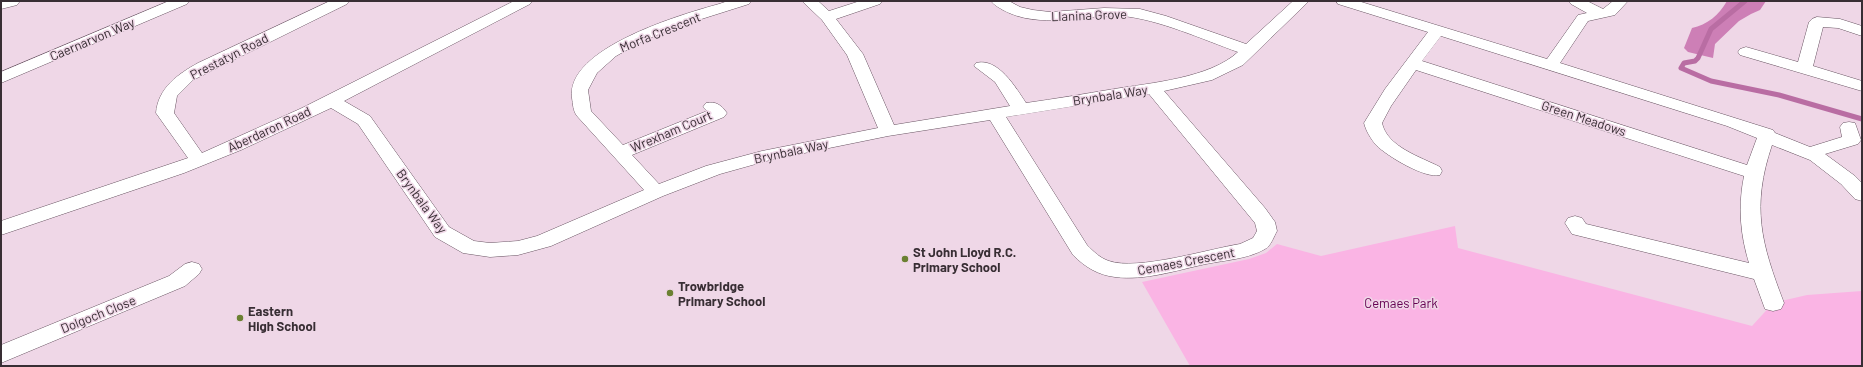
<svg xmlns="http://www.w3.org/2000/svg" width="1863" height="367" font-family="Barlow,sans-serif">
  <rect width="100%" height="100%" fill="#efd7e7"/>
  <path fill="#fab4e4" d="M1455 226 1458 248 1752 326 1773 303 1807 295 1862 291V366H1190L1142 282 1249 259 1266 253 1277 244 1321 256Z"/>
  <path fill="#cd7fb6" d="M1727 1H1766L1760 10 1751 14 1739 21 1715 44 1713 58 1688 52 1684 48 1692 28C1707 25 1719 15 1727 1Z"/>
  <g fill="none" stroke-linecap="round" stroke-linejoin="round">
    <path stroke="#b96da3" stroke-width="5" d="M1745 1 1711 29 1698 58 1695 61 1684 63 1681 68 1711 81 1779 95 1862 119"/>
    <g stroke="#695563" stroke-width="1">
      <path id="street" d="M169 1H189L187 4 1 83V72Z
        M330 1H349L347 4 193 80 177 96 174 113 202 153 302 108 514 1H532L530 4 344 101 370 116 449 227 474 241 490 243 518 241 537 236 644 190 577 116C573 111 573 104 572 98 565 48 683 14 719 4L728 1H751L749 4 673 28 643 41 616 56 597 73 588 90 591 111 623 145 707 111 703 107 706 103C716 101 721 105 727 113L724 117 632 155 659 184 706 166 762 151 878 128 847 55 822 20 802 1H818L829 11 860 1H882L880 4 836 19 863 54 894 125 1010 106 995 82 974 66 976 63C998 57 1016 88 1026 103 1055 99 1084 94 1114 89 1151 83 1210 78 1238 52 1204 40 1158 19 1122 16 1082 14 1040 30 1003 10 998 7 994 5 991 1H1009L1020 7 1033 10 1050 12 1104 8 1140 9 1166 16 1246 44 1293 1H1309L1243 65 1212 80 1164 91 1265 208 1275 222 1277 231C1274 236 1271 246 1265 249 1248 259 1226 260 1206 264 1177 270 1145 281 1115 277 1098 275 1085 267 1073 255L990 120 888 136 770 160 720 174 663 196 551 246 518 255 490 257 463 253 435 237 358 124 331 108 241 150 184 173 1 235V221L188 158 156 113C158 88 178 74 198 63ZM1149 94 1255 223 1257 231 1253 238 1240 244C1209 249 1137 271 1109 261 1100 258 1094 252 1087 245L1006 117Z
        M1336 1H1358L1547 59 1578 15 1587 13 1571 4 1569 1H1587L1603 9 1613 1H1628L1615 15 1588 21 1560 63 1773 130 1775 133 1810 147 1842 137 1840 127 1843 123 1849 122 1855 123 1861 140 1858 144 1825 154 1855 176 1862 183V201L1855 199 1841 184 1810 160 1772 145C1751 207 1761 243 1784 303L1781 309 1773 311 1765 309 1754 279 1572 234 1565 223 1568 218 1575 216 1582 218 1586 224 1749 263C1740 234 1738 206 1744 176L1416 70 1391 106 1382 123C1387 147 1421 157 1440 167L1442 171 1440 175C1425 179 1387 156 1376 145 1371 139 1366 131 1364 123L1385 89 1428 32 1338 4ZM1441 36 1727 126 1757 138 1747 165 1422 61Z
        M1817 17 1840 19 1862 26V36L1838 28 1823 27 1813 66 1862 81V91L1740 55 1738 52 1740 49 1746 47 1798 62 1809 22 1812 19Z
        M192 262 199 264 202 269 199 274 185 286 1 363V345L169 276 185 264Z"/>
    </g>
    <g stroke="#695563" stroke-width="1">
      <path id="secondary" d="M1 1H20L17 5 1 9Z"/>
    </g>
    <use href="#street" fill="#fff" fill-rule="evenodd"/>
    <use href="#secondary" fill="#fff" fill-rule="evenodd"/>
  </g>
  <g fill="#6b8032" stroke="#efd7e7" stroke-width="1.5">
    <circle cx="905" cy="259" r="4"/>
    <circle cx="670" cy="293" r="4"/>
    <circle cx="240" cy="318" r="4"/>
  </g>
  <g text-anchor="middle" dominant-baseline="central" stroke-width="3" stroke-linejoin="round" paint-order="stroke">
    <g font-size="13" fill="#382e34" stroke="#efd7e7">
      <text transform="translate(1089 15) rotate(-2)">Llanina Grove</text>
      <text transform="translate(660 32) rotate(-22)">Morfa Crescent</text>
      <text transform="translate(92 39) rotate(-23)">Caernarvon Way</text>
      <text transform="translate(229 56) rotate(-27)">Prestatyn Road</text>
      <text transform="translate(1110 95) rotate(-9)">Brynbala Way</text>
      <text transform="translate(1584 118) rotate(18)">Green Meadows</text>
      <text transform="translate(269 129) rotate(-25)">Aberdaron Road</text>
      <text transform="translate(671 131) rotate(-23)">Wrexham Court</text>
      <text transform="translate(791 151) rotate(-12)">Brynbala Way</text>
      <text transform="translate(422 201) rotate(54)">Brynbala Way</text>
      <text transform="translate(1186 261) rotate(-11)">Cemaes Crescent</text>
      <text transform="translate(98 314) rotate(-22)">Dolgoch Close</text>
    </g>
    <g font-size="13" font-weight="bold" fill="#382e34" stroke="#efd7e7" text-anchor="start">
      <text x="913" y="252">St John Lloyd R.C.<tspan x="913" dy="15">Primary School</tspan></text>
      <text x="678" y="286">Trowbridge<tspan x="678" dy="15">Primary School</tspan></text>
      <text x="248" y="311">Eastern<tspan x="248" dy="15">High School</tspan></text>
    </g>
    <g font-size="13" fill="#640151" stroke="#efd7e7">
      <text x="1401" y="303">Cemaes Park</text>
    </g>
  </g>
  <rect width="1863" height="367" fill="none" stroke="#382e34" stroke-width="4"/>
</svg>
